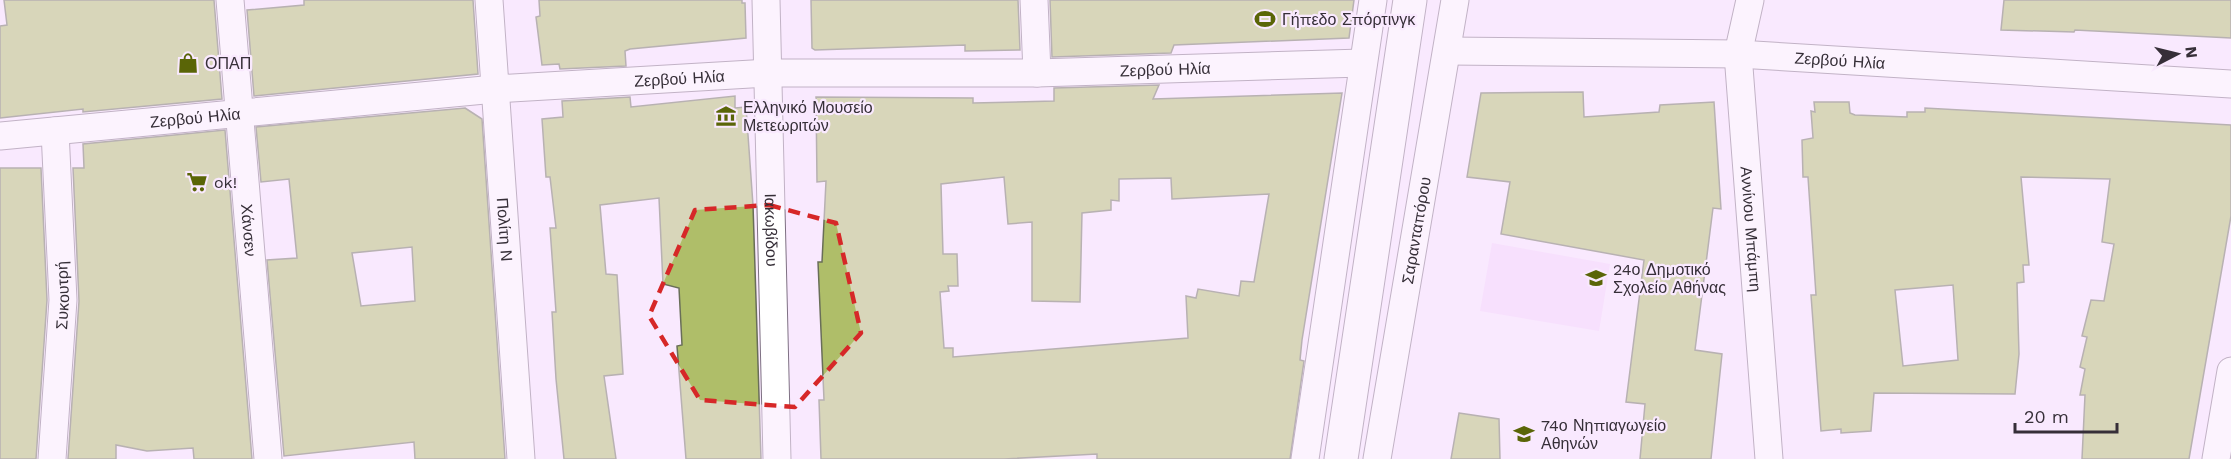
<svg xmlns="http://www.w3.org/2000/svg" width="2231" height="459" font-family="'Work Sans',sans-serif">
  <rect width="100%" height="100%" fill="#f9e9fe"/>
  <path fill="#f4d5fd" d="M1492 243 1610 264 1599 331 1480 311Z"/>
  <path fill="#afbe69" stroke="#696e58" stroke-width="1.5" fill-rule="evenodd" d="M4 0H214L222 99 83 112V109L0 118V26L7 25Z
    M304 0H473L478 74 254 96 247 10 304 5Z
    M539 0H742V3H745L746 38 630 49 625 51 626 66 560 69 559 64 542 65 536 17 540 16Z
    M811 0H1018L1020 50 965 51V45L815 50 812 48Z
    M1050 0H1354L1349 38 1174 45 1171 53 1052 57Z
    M2004 0H2231V38L2075 30 2074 32 2001 30Z
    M1159 85 1153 99 1342 93 1302 340 1300 360 1304 361 1290 459H1097V454L1004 459H821L819 400H824L818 262H822L826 181 817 182 816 97 973 98V103L1054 101V88ZM1004 177 1008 224 1032 222V301L1080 302 1082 213 1111 210V200L1119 201V179L1171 178 1172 199 1269 194 1254 282 1241 281 1239 296 1198 289 1196 298 1186 296 1188 338 953 357V348H944L940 292 949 291 948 286H958L957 254H943L941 184Z
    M1583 92 1584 117 1659 112 1660 105 1714 102 1721 209 1713 208 1695 350 1722 354 1711 459H1640L1645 404 1626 402 1644 260 1501 234 1510 182 1467 177 1481 93Z
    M735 96V108L746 107 753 205 761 459H686L677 346 682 345 679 288 663 284 659 198 600 205 606 274 617 275 623 374 604 376 616 459H564L556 379 552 312H556L550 228H556L550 177H546L542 119 563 117 562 101 630 97 631 107Z
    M1814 102H1849L1850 113 1855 115 1907 117V112H1925V108L2231 125V216L2189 459H2082L2085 395H2080L2085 369 2080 367 2087 337 2082 336 2091 300 2104 301 2114 244 2102 242 2110 179 2021 177 2029 265H2023L2024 282 2017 283 2019 354 2015 394 1874 393 1871 431 1841 433V429L1821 431 1811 295H1816L1808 177H1803L1802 140 1813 138 1811 111 1815 112ZM1953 285 1958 360 1903 366 1895 290Z
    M465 108 482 119 505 459H415L414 442 284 456 267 260 297 258 289 179 261 182 256 127ZM412 247 415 301 361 306 352 253Z
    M225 130 252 459H194L193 448 147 451 116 445V459H68L79 301 73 168H84L83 144Z
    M0 168H41L47 300 36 459H0Z
    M1459 413 1499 419 1500 459H1451Z"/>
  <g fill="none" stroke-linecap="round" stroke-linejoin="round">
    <g stroke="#7e7083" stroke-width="29">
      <g id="street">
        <path id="s1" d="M230 0 268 459"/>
        <path id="s2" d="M489 0 521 459"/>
        <path id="s3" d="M766 0 777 459"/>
        <path d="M1034 0 1037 73"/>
        <path id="s4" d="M1750 0 1738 54 1769 459"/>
        <path id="s5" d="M1448 51 1738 54 2231 84"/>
        <path id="s6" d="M0 136 495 89 768 73H1037L1362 63"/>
        <path id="s7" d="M52 459 63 300 55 131"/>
        <path d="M1305 459 1373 0"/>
        <path id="s8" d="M1377 459 1455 0"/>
        <path d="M2216 459 2231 371"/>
      </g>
    </g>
    <g stroke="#7e7083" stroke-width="35">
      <path id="secondary" d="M1341 459 1410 0"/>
    </g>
    <use href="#street" stroke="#fff" stroke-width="27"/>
    <use href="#secondary" stroke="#fff" stroke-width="33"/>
  </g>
  <path d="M0 0H2231V459H0ZM769 205 836 223 861 333 795 407 700 400 649 316 695 210Z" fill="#f9e9fe" fill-opacity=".55" fill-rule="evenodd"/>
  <path fill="none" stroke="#d62828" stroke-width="4.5" stroke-dasharray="12 8" stroke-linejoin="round" d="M769 205 836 223 861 333 795 407 700 400 649 316 695 210Z"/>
  <defs>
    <g id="stadium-bare" transform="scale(1.62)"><path d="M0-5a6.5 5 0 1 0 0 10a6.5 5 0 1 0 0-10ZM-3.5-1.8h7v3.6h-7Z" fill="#5a6507" stroke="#f9e9fe" stroke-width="2.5" paint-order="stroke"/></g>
    <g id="shop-bare" transform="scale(1.62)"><path d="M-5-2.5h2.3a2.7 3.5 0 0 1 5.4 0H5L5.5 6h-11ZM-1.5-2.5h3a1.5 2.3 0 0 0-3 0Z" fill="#5a6507" stroke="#f9e9fe" stroke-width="2.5" paint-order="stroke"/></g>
    <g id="museum-bare" transform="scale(1.62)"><path d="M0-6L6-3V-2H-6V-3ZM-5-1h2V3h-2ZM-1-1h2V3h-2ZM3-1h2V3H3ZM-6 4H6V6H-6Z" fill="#5a6507" stroke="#f9e9fe" stroke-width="2.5" paint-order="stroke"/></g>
    <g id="supermarket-bare" transform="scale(1.62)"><path d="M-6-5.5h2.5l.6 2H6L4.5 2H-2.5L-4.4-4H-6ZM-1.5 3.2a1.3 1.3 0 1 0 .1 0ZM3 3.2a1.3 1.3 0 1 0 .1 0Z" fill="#5a6507" stroke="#f9e9fe" stroke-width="2.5" paint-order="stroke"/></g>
    <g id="school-bare" transform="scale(1.62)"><path d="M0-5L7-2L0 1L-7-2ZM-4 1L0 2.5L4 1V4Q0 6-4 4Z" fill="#5a6507" stroke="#f9e9fe" stroke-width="2.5" paint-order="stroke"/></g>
  </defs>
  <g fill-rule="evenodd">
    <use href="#stadium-bare" x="1265" y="19"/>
    <use href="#shop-bare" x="188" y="63"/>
    <use href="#museum-bare" x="726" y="116"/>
    <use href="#supermarket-bare" x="197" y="182"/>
    <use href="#school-bare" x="1596" y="278"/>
    <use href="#school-bare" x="1524" y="434"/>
  </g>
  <g text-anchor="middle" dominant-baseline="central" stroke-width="4.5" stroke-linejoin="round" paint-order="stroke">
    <g font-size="16" fill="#362f38" stroke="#f9e9fe" text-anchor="start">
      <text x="1282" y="19">Γήπεδο Σπόρτινγκ</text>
      <text x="205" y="63">ΟΠΑΠ</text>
      <text x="743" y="107">Ελληνικό Μουσείο<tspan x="743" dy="18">Μετεωριτών</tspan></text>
      <text x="214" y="182">ok!</text>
      <text x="1613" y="269">24ο Δημοτικό<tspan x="1613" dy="18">Σχολείο Αθήνας</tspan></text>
      <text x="1541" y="425">74ο Νηπιαγωγείο<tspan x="1541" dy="18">Αθηνών</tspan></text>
    </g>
    <g font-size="16" fill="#362f38" stroke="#f9e9fe">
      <text stroke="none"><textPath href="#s5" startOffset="392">Ζερβού Ηλία</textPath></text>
      <text stroke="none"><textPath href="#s6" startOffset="1168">Ζερβού Ηλία</textPath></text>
      <text stroke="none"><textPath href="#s6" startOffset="682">Ζερβού Ηλία</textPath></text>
      <text stroke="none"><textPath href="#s6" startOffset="196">Ζερβού Ηλία</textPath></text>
      <text stroke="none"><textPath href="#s2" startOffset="230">Πολίτη Ν</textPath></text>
      <text stroke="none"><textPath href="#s3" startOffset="230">Ιακωβίδου</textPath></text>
      <text stroke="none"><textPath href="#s4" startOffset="231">Αννίνου Μπάμπη</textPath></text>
      <text stroke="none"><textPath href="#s1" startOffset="231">Χάνσεν</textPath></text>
      <text stroke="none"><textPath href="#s8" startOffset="232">Σαρανταπόρου</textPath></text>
      <text stroke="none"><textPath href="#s7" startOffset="164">Συκουτρή</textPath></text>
    </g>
  </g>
  <g transform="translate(2177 54) rotate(83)" stroke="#f9e9fe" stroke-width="4.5" paint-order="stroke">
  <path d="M0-4.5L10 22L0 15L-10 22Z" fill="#362f38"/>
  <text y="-9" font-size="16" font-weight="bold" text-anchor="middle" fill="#362f38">N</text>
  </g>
  <path d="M2015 423v9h102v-9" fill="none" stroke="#362f38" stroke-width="3"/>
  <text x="2024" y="423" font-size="18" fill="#362f38" stroke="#f9e9fe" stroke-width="4.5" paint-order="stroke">20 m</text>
</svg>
